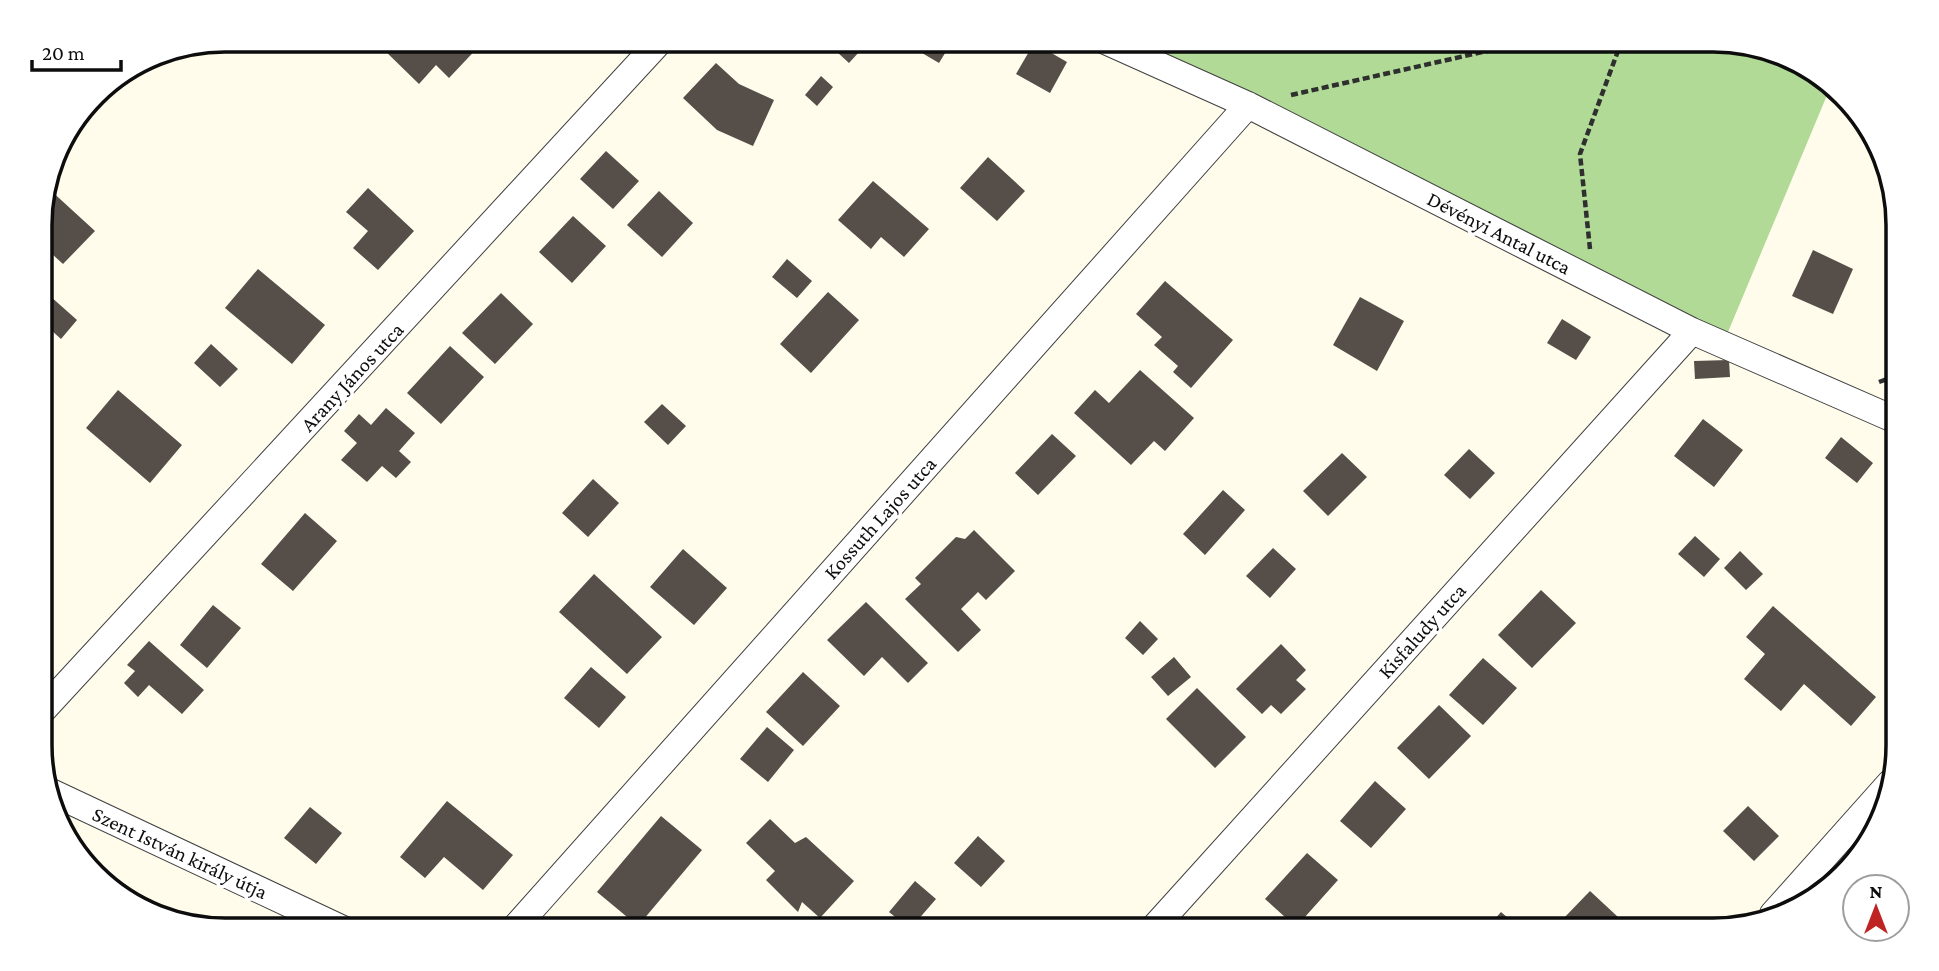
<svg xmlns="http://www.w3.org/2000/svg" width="1939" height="971" font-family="'Crimson Pro',serif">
  <rect width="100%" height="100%" fill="#fffcec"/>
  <path fill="#b0da95" d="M1103 40H1713L1795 59 1830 88 1723 344Z"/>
  <path fill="#554e49" d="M381 40H481L483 42 449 78 436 65 419 84 378 44Z
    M824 40H870L849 63Z
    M900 40H966L960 50 950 45 939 63Z
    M1034 43 1067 62 1050 93 1016 74Z
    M209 44V48L167 54V52Z
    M716 63 739 84 774 100 753 146 717 130 683 98Z
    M821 76 833 87 817 106 805 95Z
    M606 151 639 181 613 209 580 179Z
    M988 157 1025 191 997 221 960 188Z
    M873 181 929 229 904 257 881 237 871 249 838 220Z
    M48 188 95 231 63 264 41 244V213Z
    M368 188 414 231 378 270 353 248 368 231 346 212Z
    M659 191 693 223 662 257 627 225Z
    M573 216 606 246 572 283 539 252Z
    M1813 250 1853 269 1833 314 1792 296Z
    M787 259 812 281 797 298 772 277Z
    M258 269 325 325 292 364 225 308Z
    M1165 281 1233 340 1191 388 1173 372 1178 366 1154 345 1162 337 1136 314Z
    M41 288 77 320 61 339 41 321Z
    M828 292 859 320 811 373 780 344Z
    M501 293 533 324 495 364 462 333Z
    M1360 297 1404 321 1377 371 1333 345Z
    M1562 319 1591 337 1576 360 1547 343Z
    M211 344 238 369 220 387 194 363Z
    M450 346 484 377 441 424 407 393Z
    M1729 360 1730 377 1695 379 1694 361Z
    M1140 370 1194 418 1165 451 1154 441 1131 465 1074 413 1095 390 1109 403Z
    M118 390 182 445 150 483 86 428Z
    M662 404 686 426 668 445 644 422Z
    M386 408 415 433 399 451 411 462 396 478 382 466 367 482 341 460 357 443 344 431 359 414 371 425Z
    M1703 419 1743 450 1714 487 1674 456Z
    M1052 434 1076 456 1038 495 1015 473Z
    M1841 437 1873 463 1857 483 1825 458Z
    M1469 449 1495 473 1470 499 1444 475Z
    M1342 453 1367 477 1328 516 1303 491Z
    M593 479 619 503 588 537 562 513Z
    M1223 490 1245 510 1205 555 1183 534Z
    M305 513 337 541 293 591 261 564Z
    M974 530 1015 571 986 600 978 592 961 609 981 630 958 652 905 599 921 584 915 578 956 537 965 539Z
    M1695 536 1720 559 1704 577 1678 554Z
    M1273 548 1296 569 1270 598 1246 576Z
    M683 549 727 588 694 625 650 587Z
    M1740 551 1763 574 1746 590 1724 568Z
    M594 574 662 637 627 674 559 612Z
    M1541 590 1576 623 1532 668 1498 635Z
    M866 602 928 663 908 683 882 657 864 676 827 640Z
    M213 605 241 628 207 668 180 645Z
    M1773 606 1876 697 1851 726 1804 684 1781 711 1744 679 1765 654 1746 637Z
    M1140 621 1158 639 1143 655 1125 638Z
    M149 641 204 690 182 714 149 685 138 697 124 683 135 671 127 665Z
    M1281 644 1306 670 1296 680 1306 689 1281 714 1271 705 1262 714 1236 689Z
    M1174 657 1191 677 1168 696 1151 677Z
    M1483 658 1517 688 1483 725 1449 695Z
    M591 667 626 697 599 728 564 698Z
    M803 672 840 706 803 746 766 712Z
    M1197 688 1246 737 1215 768 1166 719Z
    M1439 705 1471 736 1429 779 1397 748Z
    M767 727 794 750 768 782 740 759Z
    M1375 781 1406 809 1371 848 1340 821Z
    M447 801 513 855 483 890 444 857 425 878 400 857Z
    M1748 806 1779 836 1754 861 1723 831Z
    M310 807 342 833 316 864 284 838Z
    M661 816 702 850 638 926 597 892Z
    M770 819 795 843 806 837 854 881 820 918 802 902 798 912 766 880 775 871 746 843Z
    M978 836 1005 861 981 887 954 863Z
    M1307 853 1338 880 1296 927 1265 899Z
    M915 881 936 899 910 929 889 912Z
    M1590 891 1632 930H1573L1562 920Z
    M1501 912 1522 930H1485Z"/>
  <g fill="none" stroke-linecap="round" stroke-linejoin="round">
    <g stroke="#404040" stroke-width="28">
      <path id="minor" d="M1103 40 1248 105 1692 331 1898 421
        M42 711 661 40
        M51 792 347 931
        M1773 914 1890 783
        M512 931 1248 105
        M1151 931 1692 331"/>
    </g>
    <path stroke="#2f2f2f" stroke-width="4.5" stroke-dasharray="7 3.5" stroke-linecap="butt" d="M1291 95 1536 40
      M1590 249 1580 154 1622 40
      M1879 382 1898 375"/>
    <use href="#minor" stroke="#fff" stroke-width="26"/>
  </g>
  <g text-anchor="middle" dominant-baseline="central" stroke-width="7" stroke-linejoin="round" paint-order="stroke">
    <g font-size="21" fill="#0d0d0d" stroke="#fff">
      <text transform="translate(1499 233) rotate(27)">Dévényi Antal utca</text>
      <text transform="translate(352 377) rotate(-47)">Arany János utca</text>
      <text transform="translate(880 518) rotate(-48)">Kossuth Lajos utca</text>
      <text transform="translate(1422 631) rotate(-48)">Kisfaludy utca</text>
      <text transform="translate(180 853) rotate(25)">Szent István király útja</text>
    </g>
  </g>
  <path d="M0 0H1939V971H0ZM225 52H1713A173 173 0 0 1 1886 225V745A173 173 0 0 1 1713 918H225A173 173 0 0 1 52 745V225A173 173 0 0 1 225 52Z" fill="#fff" fill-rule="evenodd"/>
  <path fill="none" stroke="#0d0d0d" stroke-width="3.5" d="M225 52H1713A173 173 0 0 1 1886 225V745A173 173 0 0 1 1713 918H225A173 173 0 0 1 52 745V225A173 173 0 0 1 225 52Z"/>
  <g transform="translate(1876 908)"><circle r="33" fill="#ffffff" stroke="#9e9e9e" stroke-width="2"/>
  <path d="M0-5L12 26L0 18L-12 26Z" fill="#be2423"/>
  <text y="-10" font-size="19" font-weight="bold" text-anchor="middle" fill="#0d0d0d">N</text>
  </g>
  <path d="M32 60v10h89v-10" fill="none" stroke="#0d0d0d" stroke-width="3.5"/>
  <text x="42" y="60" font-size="21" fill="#0d0d0d" stroke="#ffffff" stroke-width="5" paint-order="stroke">20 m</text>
</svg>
